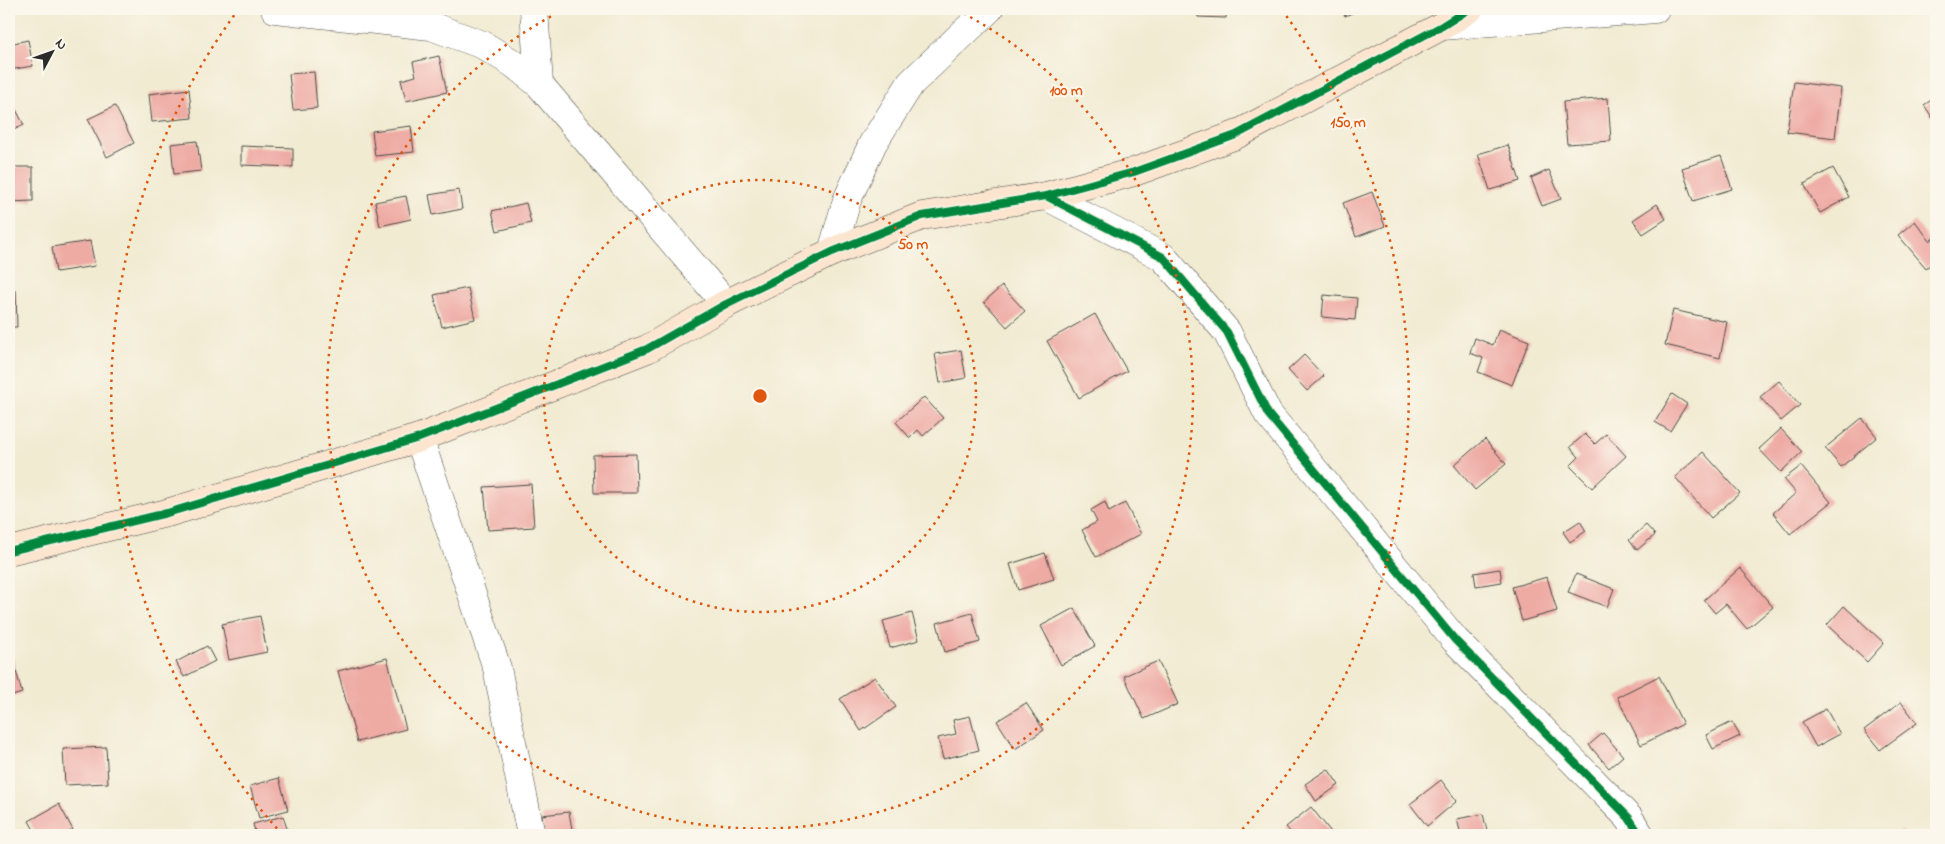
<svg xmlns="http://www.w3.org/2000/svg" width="1945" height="844" font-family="'Indie Flower',sans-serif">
  <rect width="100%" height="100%" fill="#fbf7ec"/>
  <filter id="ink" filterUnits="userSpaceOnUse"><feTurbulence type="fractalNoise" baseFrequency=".02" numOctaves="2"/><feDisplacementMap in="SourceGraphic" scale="10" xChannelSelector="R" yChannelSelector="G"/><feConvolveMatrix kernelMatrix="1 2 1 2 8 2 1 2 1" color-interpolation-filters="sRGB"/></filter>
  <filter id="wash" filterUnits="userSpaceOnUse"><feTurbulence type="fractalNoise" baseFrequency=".0096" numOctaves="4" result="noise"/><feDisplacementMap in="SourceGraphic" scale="20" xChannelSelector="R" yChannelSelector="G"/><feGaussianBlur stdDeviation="1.12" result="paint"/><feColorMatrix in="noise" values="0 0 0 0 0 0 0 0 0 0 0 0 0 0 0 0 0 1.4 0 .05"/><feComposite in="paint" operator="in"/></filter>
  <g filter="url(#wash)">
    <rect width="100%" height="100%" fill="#f1ebd2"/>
    <g id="blocks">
      <path fill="#eeaba4" d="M1198 9H1226V18L1198 17Z
        M1341 9H1361L1345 16Z
        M28 40 33 66 9 70V44Z
        M439 56 447 92 406 101 401 80 416 76 413 62Z
        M314 72 317 108 293 110 289 74Z
        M1794 82 1841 88 1835 138 1787 132Z
        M189 89 192 118 152 122 149 94Z
        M1936 97V123L1924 105Z
        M1608 98 1611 141 1567 144 1563 102Z
        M11 100 24 125 9 132V101Z
        M115 106 134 143 107 157 88 119Z
        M411 126 414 152 375 156 372 131Z
        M197 141 201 171 174 174 171 144Z
        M1508 145 1520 181 1490 190 1478 154Z
        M241 146 293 148V167L241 165Z
        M1721 156 1732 189 1693 201 1682 168Z
        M9 167H33V201L9 202Z
        M1833 168 1849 197 1820 213 1804 184Z
        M1549 170 1561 199 1542 206 1531 178Z
        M459 190 462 209 433 215 429 195Z
        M1372 192 1385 226 1356 237 1343 203Z
        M406 196 411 219 380 226 375 202Z
        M526 203 531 223 497 231 492 211Z
        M1657 204 1666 219 1643 234 1633 220Z
        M1915 221 1930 241 1936 236V260L1926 268 1898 235Z
        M90 241 95 266 56 272 52 247Z
        M1002 286 1025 311 1007 327 984 302Z
        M468 288 475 319 442 327 434 295Z
        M9 291H16L17 327H9Z
        M1324 295 1357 298 1355 320 1322 317Z
        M1673 310 1727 322 1720 358 1665 345Z
        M1095 314 1127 371 1079 398 1047 341Z
        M1499 329 1529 341 1512 385 1478 372 1483 358 1470 353 1475 338 1493 345Z
        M961 350 966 378 940 383 935 354Z
        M1304 355 1324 376 1307 391 1288 370Z
        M1779 381 1800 405 1781 421 1760 397Z
        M1672 394 1687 404 1670 431 1655 422Z
        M924 397 943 418 923 436 918 430 910 438 896 422Z
        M1862 418 1877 437 1841 467 1825 448Z
        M1781 429 1802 452 1781 472 1759 449Z
        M1585 434 1595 444 1606 434 1626 456 1592 488 1570 466 1579 457 1570 447Z
        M1485 439 1506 464 1475 490 1454 465Z
        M1703 452 1740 493 1711 518 1675 477Z
        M636 454 637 493H594L593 455Z
        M1801 466 1831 502 1790 534 1773 513 1796 493 1784 479Z
        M531 484 534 527 488 530 484 487Z
        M1105 502 1109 512 1125 503 1141 534 1096 557 1082 530 1097 522 1091 510Z
        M1580 521 1586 531 1570 542 1563 532Z
        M1646 525 1655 535 1637 550 1629 540Z
        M1045 553 1054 579 1018 590 1010 564Z
        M1740 568 1773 607 1747 629 1726 604 1715 613 1704 600Z
        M1500 569 1502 582 1476 586 1474 573Z
        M1576 574 1614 589 1607 607 1568 592Z
        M1547 577 1557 611 1522 621 1512 587Z
        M1844 606 1884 643 1867 662 1827 625Z
        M1074 608 1095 646 1061 665 1041 626Z
        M912 613 919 640 890 648 883 621Z
        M972 613 980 642 945 652 937 623Z
        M260 616 267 652 229 660 222 624Z
        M207 646 215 661 184 677 176 662Z
        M12 656 22 693 9 697V657Z
        M387 658 406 729 357 742 338 671Z
        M1158 661 1178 704 1144 719 1124 676Z
        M1659 676 1683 724 1641 745 1617 697Z
        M875 677 896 707 861 731 840 699Z
        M1901 702 1917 723 1880 750 1864 730Z
        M1026 703 1044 730 1015 749 997 721Z
        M1826 709 1840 734 1816 747 1802 722Z
        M970 716 979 750 943 759 938 738 956 734 953 720Z
        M1732 722 1740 736 1713 749 1706 735Z
        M1603 733 1623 756 1609 768 1589 745Z
        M106 747 108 783 65 785 63 749Z
        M1328 769 1339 785 1316 801 1305 784Z
        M279 778 288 810 259 818 250 786Z
        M1441 780 1457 801 1427 826 1410 804Z
        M59 804 73 830 63 835H37L29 821Z
        M1311 807 1331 832 1327 835H1293L1286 827Z
        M569 812 573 835H544L542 815Z
        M1483 814 1488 835H1461L1457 819Z
        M283 816 289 835H256L253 824Z
        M1902 830 1906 835H1896Z"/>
    </g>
  </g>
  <g filter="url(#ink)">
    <use href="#blocks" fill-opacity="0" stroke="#494844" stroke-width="1"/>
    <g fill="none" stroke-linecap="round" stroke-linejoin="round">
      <g stroke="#494844" stroke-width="29">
        <path id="street" d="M275 9 431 26 483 45 514 64 539 84 726 304
          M534 9 539 84
          M1442 26 1655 9
          M1046 196 1163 257 1227 332 1268 414 1455 640 1629 818 1640 835
          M832 252 847 200 873 143 911 83 989 9
          M419 438 497 668 531 835"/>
      </g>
      <g stroke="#494844" stroke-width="29">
        <path id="secondary" d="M9 551 167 513 419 438 647 349 726 304 832 252 922 216 1046 196 1134 172 1236 135 1442 26 1469 9"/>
      </g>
      <use href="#street" stroke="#fff" stroke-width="28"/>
      <use href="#secondary" stroke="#fbe5cf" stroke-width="28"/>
      <g stroke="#fbf7ec" stroke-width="11">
        <path id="cycleway" d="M1046 196 1163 257 1227 332 1268 414 1455 640 1629 818 1640 835
          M9 551 167 513 419 438 647 349 726 304 832 252 922 216 1046 196 1134 172 1236 135 1442 26 1469 9"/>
      </g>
      <use href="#cycleway" stroke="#00873e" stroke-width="8"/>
    </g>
  </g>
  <g fill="none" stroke="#df570e" stroke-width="2.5" stroke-dasharray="2.5 5">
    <circle cx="760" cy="396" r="216"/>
    <path d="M957 10A433 433 0 1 1 563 10"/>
    <path d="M282 834A649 649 0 0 1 238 10M1282 10A649 649 0 0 1 1238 834"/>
  </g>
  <circle cx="760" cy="396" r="8" fill="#df570e" stroke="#fbf7ec" stroke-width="2.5"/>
  <g font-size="15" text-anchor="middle" font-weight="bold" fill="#df570e" stroke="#fbf7ec" stroke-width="4" stroke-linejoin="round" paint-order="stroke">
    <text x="1066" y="95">100 m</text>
    <text x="1348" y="127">150 m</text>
    <text x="913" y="249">50 m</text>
  </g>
  <rect width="1945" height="844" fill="none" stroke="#fbf7ec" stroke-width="30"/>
  <g transform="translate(52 52) rotate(49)" stroke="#fbf7ec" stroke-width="4" paint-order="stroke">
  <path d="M0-4L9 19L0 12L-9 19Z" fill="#2b2b2b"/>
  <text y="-8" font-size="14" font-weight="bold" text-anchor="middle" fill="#2b2b2b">N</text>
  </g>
</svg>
